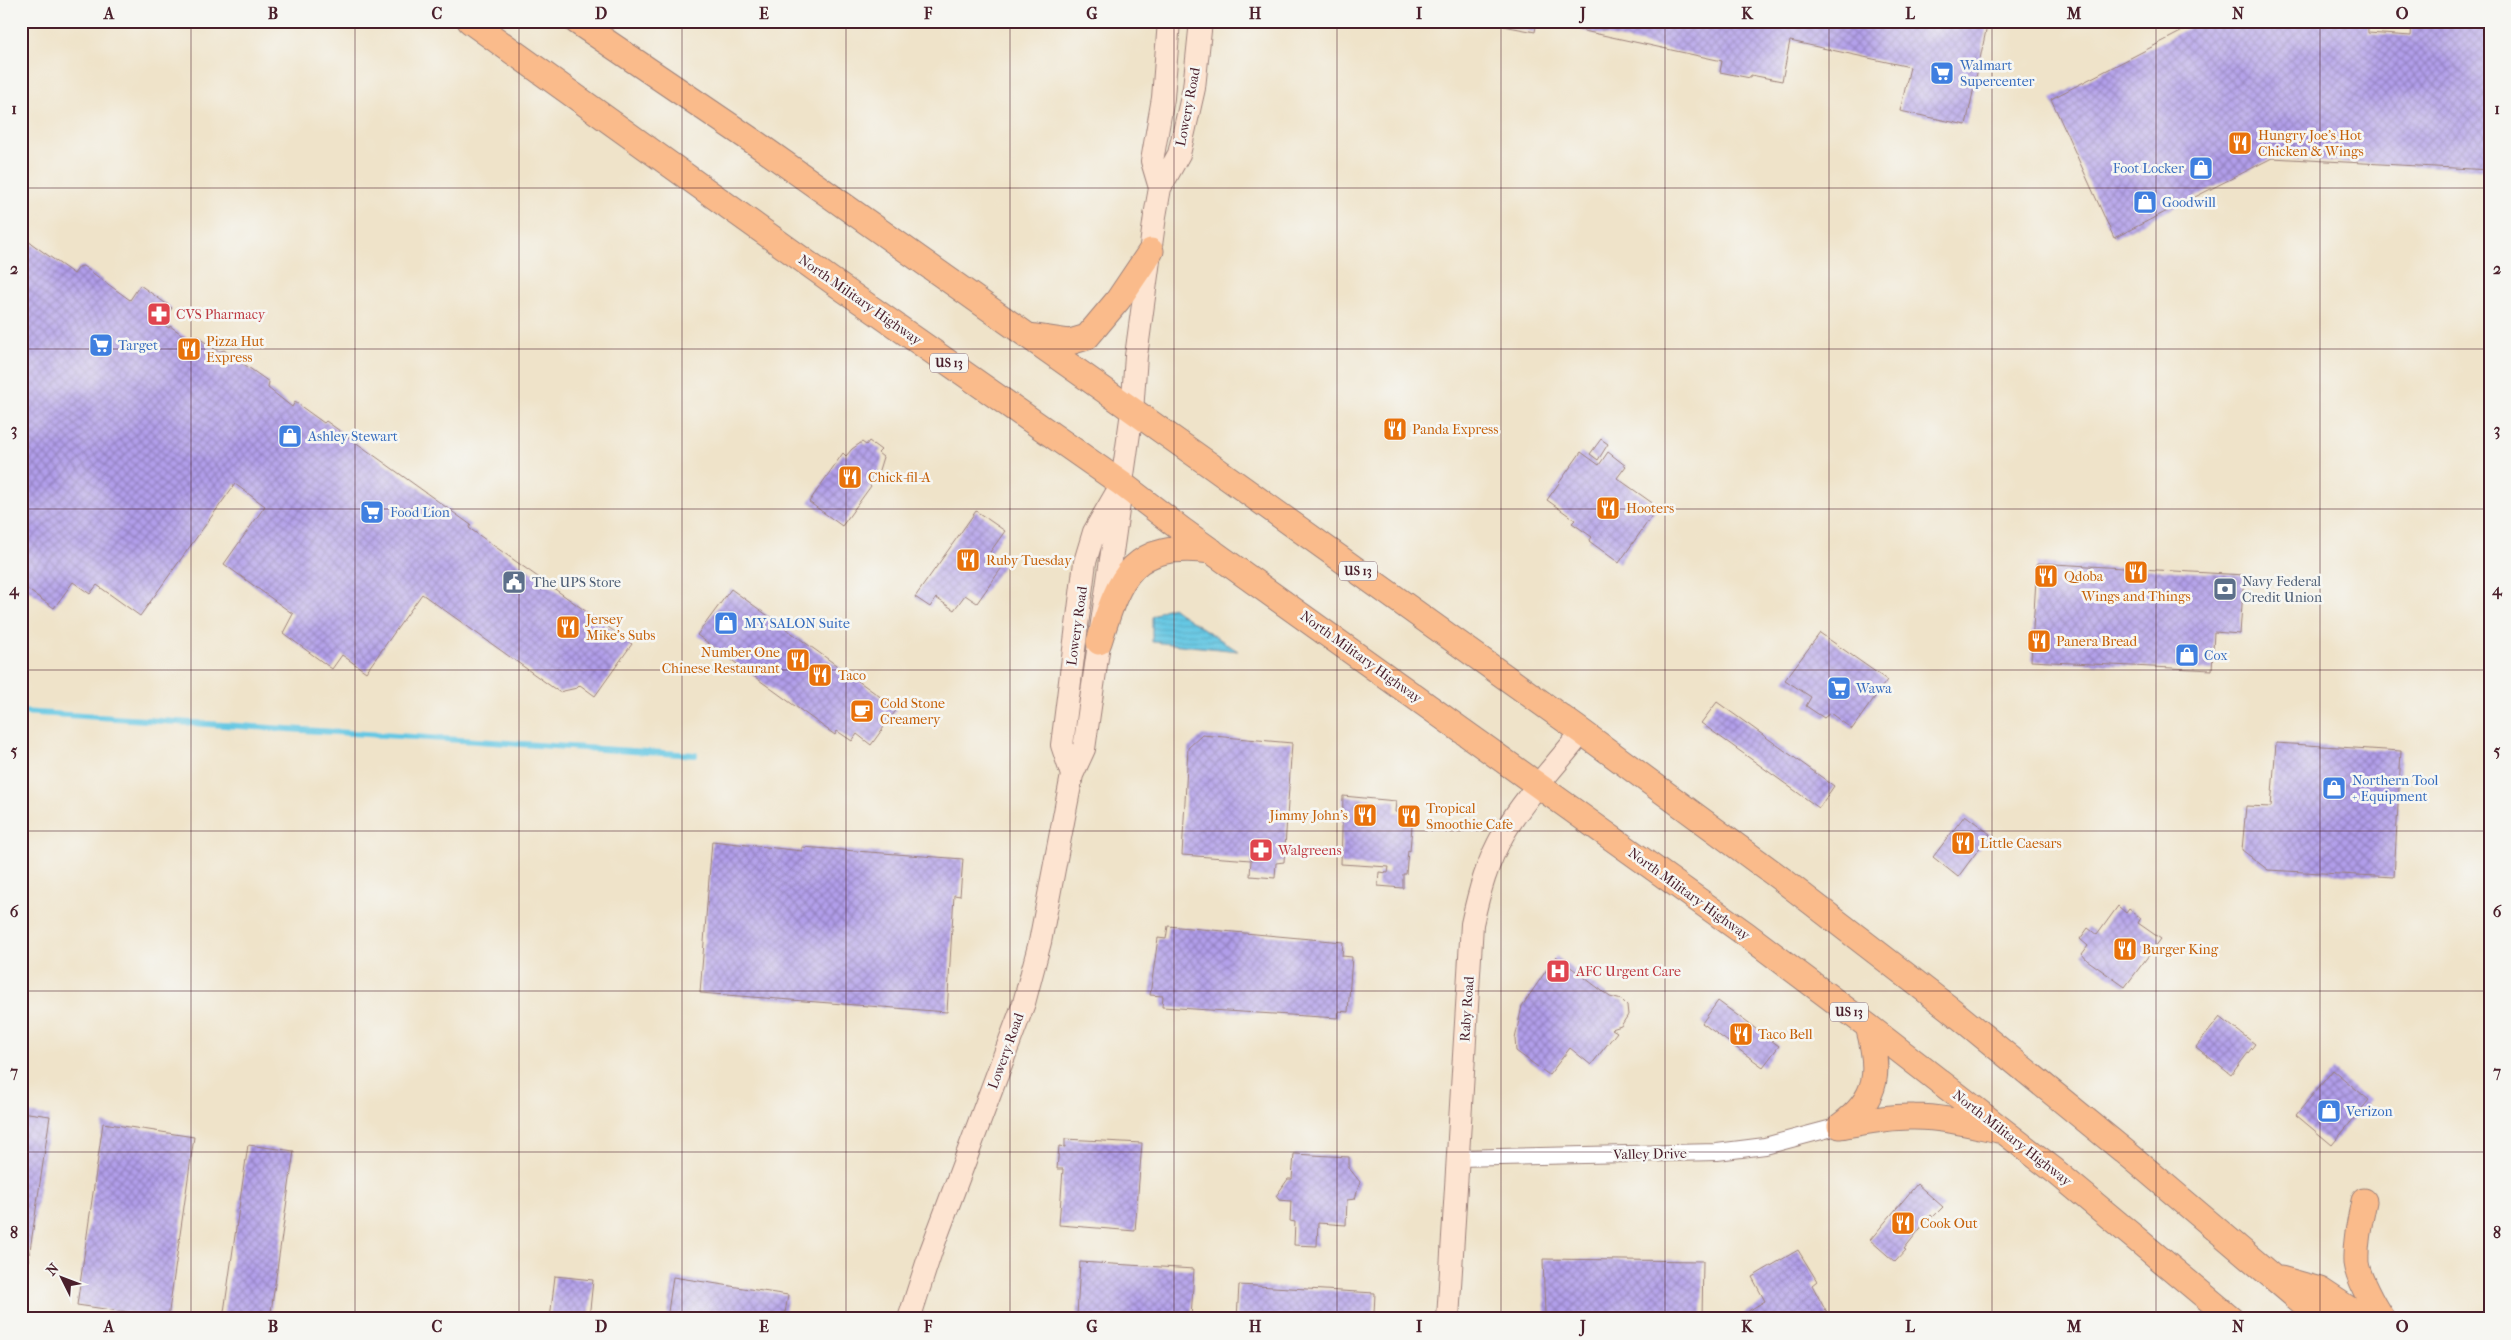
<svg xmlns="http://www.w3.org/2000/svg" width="2511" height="1340" font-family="'IM FELL French Canon',serif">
  <defs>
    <pattern id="water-rules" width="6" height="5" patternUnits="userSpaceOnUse" patternTransform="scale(1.25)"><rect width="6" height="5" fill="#65c7e3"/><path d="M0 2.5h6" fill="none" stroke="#59aac3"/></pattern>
    <pattern id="building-cross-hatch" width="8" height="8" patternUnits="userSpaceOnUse" patternTransform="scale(1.25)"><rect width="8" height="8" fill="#b19eea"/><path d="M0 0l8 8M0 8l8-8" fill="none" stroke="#9280be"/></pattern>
  </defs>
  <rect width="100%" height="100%" fill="#f6f6f2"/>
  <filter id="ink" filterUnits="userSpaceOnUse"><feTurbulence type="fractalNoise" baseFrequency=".02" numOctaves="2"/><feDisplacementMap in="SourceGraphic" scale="10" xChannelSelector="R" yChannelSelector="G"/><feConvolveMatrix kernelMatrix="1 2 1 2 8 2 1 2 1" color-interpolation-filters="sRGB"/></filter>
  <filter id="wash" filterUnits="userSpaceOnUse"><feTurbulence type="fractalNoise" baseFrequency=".0096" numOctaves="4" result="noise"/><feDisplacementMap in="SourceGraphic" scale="20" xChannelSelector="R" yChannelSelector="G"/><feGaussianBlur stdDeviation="1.12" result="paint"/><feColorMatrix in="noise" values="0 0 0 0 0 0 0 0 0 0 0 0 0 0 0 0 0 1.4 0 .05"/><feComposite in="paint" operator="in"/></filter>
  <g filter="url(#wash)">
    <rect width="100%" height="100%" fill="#efe3c9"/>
    <path fill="url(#water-rules)" stroke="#587387" d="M1172 607 1181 614 1238 651 1152 642V617L1161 611Z"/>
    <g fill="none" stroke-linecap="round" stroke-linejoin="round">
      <path stroke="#65c7e3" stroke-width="6" d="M21 712 695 755"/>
    </g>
    <g id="blocks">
      <path fill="url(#building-cross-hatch)" d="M1496 21H1537L1535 32 1504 26V24Z
        M1538 21H1988L1966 125 1900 111 1910 67 1790 41 1782 81 1751 75 1750 78 1720 72 1722 61Z
        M2202 21H2368V33L2411 36 2412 21H2490V170L2272 158 2114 238 2051 99Z
        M21 236 74 274 79 267 83 266 130 300 140 285 172 308 161 323 169 328 170 326 190 340 196 336 219 352 224 350 269 382 268 388 292 407 295 402 324 423 326 421 471 525 469 528 632 644 595 696 580 685 577 688 559 692 422 594 366 672 342 655 332 669 283 633 293 614 224 564 265 506 235 484 140 616 97 585 90 594 73 582 54 608 21 585Z
        M1601 439 1608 444 1598 460 1590 454Z
        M869 441 881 450 878 453 883 457 879 470 869 484 871 486 842 526 809 502 843 453 846 456 852 449 862 442 866 445Z
        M1581 452 1599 465 1608 452 1626 466 1617 478 1658 507 1619 563 1589 541 1592 537 1572 523 1575 520 1547 500Z
        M976 511 1005 531 988 555 1003 566 977 603 965 595 954 610 936 598 930 607 915 597Z
        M2037 563 2244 575 2240 634 2214 632 2212 670 2031 661Z
        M731 589 897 709 871 745 857 734 852 741 837 731 835 735 697 635Z
        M1820 633 1887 680 1852 729 1830 713 1824 718 1806 706 1811 697 1785 680Z
        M1717 702 1834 786 1819 808 1701 723Z
        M1202 735 1292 743 1284 862 1276 863 1275 878 1250 876 1251 860 1182 855 1188 748Z
        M2276 743 2401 751 2394 877 2268 870 2242 850 2246 806 2271 807Z
        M1343 796 1396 801 1395 812 1413 813 1410 851 1408 850 1406 874H1403V888L1378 886 1379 872 1388 873 1389 867 1341 864Z
        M1965 815 1990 834 1958 877 1933 857Z
        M712 841 802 851V847L963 859 960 896 954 895 947 1012 700 993Z
        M2118 906 2126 913 2129 909 2141 918 2138 923 2161 939 2125 987 2087 960 2082 954 2088 946 2080 939 2088 928 2097 935Z
        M1168 926 1343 942 1342 956 1352 957 1348 1012 1339 1011 1338 1018 1162 1007 1163 996 1150 995 1158 938 1166 939Z
        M1556 956 1610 997 1622 1000 1627 1005 1628 1015 1621 1026 1612 1029 1617 1032 1591 1065 1570 1048 1549 1075 1516 1051 1515 1039 1522 1006Z
        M1718 1001 1779 1046 1763 1067 1702 1023Z
        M2220 1017 2255 1044 2231 1075 2196 1047Z
        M2333 1070 2369 1100 2332 1145 2296 1115Z
        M21 1112 50 1116 23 1297 21 1296Z
        M103 1123 194 1137 168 1318 77 1305Z
        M1065 1139 1142 1143 1135 1231 1059 1225 1063 1169H1057L1059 1146 1065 1147Z
        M248 1145 294 1151 270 1319H223Z
        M1294 1154 1349 1157V1168L1360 1182 1355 1199 1347 1200 1346 1225 1318 1223 1317 1246 1294 1245 1295 1222 1290 1221 1291 1201 1279 1200 1276 1196 1288 1179H1292Z
        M1917 1184 1943 1207 1933 1217 1931 1215 1904 1249 1906 1250 1895 1262 1870 1240Z
        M1798 1250 1817 1281 1812 1285 1830 1319H1735L1765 1301 1752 1277Z
        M1543 1259 1703 1261 1702 1319H1599L1600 1315 1545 1314Z
        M1080 1262 1194 1269 1191 1319 1077 1316Z
        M555 1276 593 1280 589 1319H550Z
        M673 1277 788 1295 784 1319H667Z
        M1239 1285 1375 1293 1374 1314 1380 1315V1319H1237Z"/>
    </g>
  </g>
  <g filter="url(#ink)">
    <use href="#blocks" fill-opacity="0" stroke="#9c817a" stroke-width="1"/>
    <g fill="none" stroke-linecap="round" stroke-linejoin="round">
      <g stroke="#9c817a" stroke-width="18">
        <path id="street" d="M1458 1158 1717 1152 1765 1146 1840 1126"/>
      </g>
      <g stroke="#9c817a" stroke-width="24">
        <path id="secondary" d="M1160 188 1152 161 1163 98 1169 21
          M1072 775 1062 745 1085 562 1094 532 1116 494
          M909 1319 931 1251 1024 1003 1040 942 1072 775 1084 749 1132 412 1136 356 1155 216 1160 188 1179 154 1194 88 1201 21
          M1448 1319 1472 924C1479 892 1487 862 1504 833 1525 797 1556 765 1582 732"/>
      </g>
      <g stroke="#9c817a" stroke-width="27">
        <path id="primary" d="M470 21 842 288 1122 484 1182 530 1747 935 1868 1026 2055 1171 2232 1319
          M576 21 757 144 1210 465 1582 732 1784 881 1950 1009 2135 1160 2322 1319
          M1030 336 1070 342 1087 337 1118 300 1151 251
          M1099 642C1120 575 1132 541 1212 551
          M1840 1126C1864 1122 1889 1116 1914 1117 1943 1117 1970 1124 1998 1130
          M1840 1126C1880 1098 1880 1070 1868 1026
          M2364 1201C2360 1221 2355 1242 2356 1263 2358 1278 2373 1306 2382 1319
          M2281 1279 2320 1290 2364 1319"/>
      </g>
      <use href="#street" stroke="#fff" stroke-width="16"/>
      <use href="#secondary" stroke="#fde4d1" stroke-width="22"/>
      <use href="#primary" stroke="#fabb8b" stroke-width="25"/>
    </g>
  </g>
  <path fill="none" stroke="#4a1f2b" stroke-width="1" stroke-opacity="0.55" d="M191 21V1319M355 21V1319M519 21V1319M682 21V1319M846 21V1319M1010 21V1319M1174 21V1319M1337 21V1319M1501 21V1319M1665 21V1319M1829 21V1319M1992 21V1319M2156 21V1319M2320 21V1319M21 188H2490M21 349H2490M21 509H2490M21 670H2490M21 831H2490M21 991H2490M21 1152H2490"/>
  <defs>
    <g id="supermarket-square" transform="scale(1.25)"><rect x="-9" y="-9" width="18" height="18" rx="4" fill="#3f7fe0" stroke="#f6f6f2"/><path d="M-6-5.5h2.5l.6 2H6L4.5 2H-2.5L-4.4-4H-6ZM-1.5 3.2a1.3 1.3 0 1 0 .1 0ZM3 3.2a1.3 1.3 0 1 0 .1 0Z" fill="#fff"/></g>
    <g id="restaurant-square" transform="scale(1.25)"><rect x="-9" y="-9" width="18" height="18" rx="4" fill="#e8710a" stroke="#f6f6f2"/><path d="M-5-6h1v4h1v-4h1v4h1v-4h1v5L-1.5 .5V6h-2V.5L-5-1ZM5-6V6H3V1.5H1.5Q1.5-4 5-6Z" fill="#fff"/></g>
    <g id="shop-square" transform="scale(1.25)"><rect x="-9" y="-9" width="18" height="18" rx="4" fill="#3f7fe0" stroke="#f6f6f2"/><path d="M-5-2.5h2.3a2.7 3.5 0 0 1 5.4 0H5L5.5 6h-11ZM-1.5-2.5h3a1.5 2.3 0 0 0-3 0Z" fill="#fff"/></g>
    <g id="pharmacy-square" transform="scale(1.25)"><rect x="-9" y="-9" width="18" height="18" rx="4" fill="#e0444e" stroke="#f6f6f2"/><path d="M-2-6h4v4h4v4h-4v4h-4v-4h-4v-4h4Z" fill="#fff"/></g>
    <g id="civic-square" transform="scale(1.25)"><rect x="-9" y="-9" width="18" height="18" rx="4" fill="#5c6f8a" stroke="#f6f6f2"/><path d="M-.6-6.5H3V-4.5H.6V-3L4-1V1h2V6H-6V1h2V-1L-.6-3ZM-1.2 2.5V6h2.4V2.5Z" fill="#fff"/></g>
    <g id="bank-square" transform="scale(1.25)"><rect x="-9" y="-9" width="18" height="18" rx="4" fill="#5c6f8a" stroke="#f6f6f2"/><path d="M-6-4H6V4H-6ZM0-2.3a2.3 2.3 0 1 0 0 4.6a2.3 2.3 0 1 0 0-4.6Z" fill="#fff"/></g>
    <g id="cafe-square" transform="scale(1.25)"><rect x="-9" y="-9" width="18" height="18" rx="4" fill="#e8710a" stroke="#f6f6f2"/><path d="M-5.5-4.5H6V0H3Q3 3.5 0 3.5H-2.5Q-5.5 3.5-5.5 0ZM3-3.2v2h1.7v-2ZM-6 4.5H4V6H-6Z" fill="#fff"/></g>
    <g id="hospital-square" transform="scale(1.25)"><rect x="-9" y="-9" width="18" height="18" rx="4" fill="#e0444e" stroke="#f6f6f2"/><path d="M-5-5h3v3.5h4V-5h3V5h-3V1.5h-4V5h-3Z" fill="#fff"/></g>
  </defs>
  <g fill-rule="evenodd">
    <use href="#supermarket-square" x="1942" y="73"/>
    <use href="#restaurant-square" x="2240" y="143"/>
    <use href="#shop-square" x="2201" y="168"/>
    <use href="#shop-square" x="2145" y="202"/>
    <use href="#pharmacy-square" x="159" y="314"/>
    <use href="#supermarket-square" x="101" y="345"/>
    <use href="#restaurant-square" x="189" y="349"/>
    <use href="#restaurant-square" x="1395" y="429"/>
    <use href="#shop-square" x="290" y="436"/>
    <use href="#restaurant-square" x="850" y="477"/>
    <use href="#restaurant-square" x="1608" y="508"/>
    <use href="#supermarket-square" x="372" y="512"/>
    <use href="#restaurant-square" x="968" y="560"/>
    <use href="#restaurant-square" x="2136" y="572"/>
    <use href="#restaurant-square" x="2046" y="576"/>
    <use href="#civic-square" x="514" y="582"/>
    <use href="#bank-square" x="2225" y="589"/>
    <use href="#shop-square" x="726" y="623"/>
    <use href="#restaurant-square" x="568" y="627"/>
    <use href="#restaurant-square" x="2039" y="641"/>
    <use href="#shop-square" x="2187" y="655"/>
    <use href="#restaurant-square" x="798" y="660"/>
    <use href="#restaurant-square" x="820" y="675"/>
    <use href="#supermarket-square" x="1839" y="688"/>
    <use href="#cafe-square" x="862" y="711"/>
    <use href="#shop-square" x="2334" y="788"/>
    <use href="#restaurant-square" x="1365" y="815"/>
    <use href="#restaurant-square" x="1409" y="816"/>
    <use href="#restaurant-square" x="1963" y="843"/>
    <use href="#pharmacy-square" x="1261" y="850"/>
    <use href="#restaurant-square" x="2125" y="949"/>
    <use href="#hospital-square" x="1558" y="971"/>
    <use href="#restaurant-square" x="1741" y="1034"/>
    <use href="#shop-square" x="2329" y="1111"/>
    <use href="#restaurant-square" x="1903" y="1223"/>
  </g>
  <g text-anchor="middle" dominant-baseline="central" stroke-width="5" stroke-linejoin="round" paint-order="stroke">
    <g fill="#f6f6f2" stroke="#7e6067" stroke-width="1">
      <rect x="930" y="353.5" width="38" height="19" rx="4"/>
      <rect x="1339" y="561.5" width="38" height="19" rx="4"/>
      <rect x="1830" y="1002.5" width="38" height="19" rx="4"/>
    </g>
    <g font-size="12" font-weight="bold" fill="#4a1f2b">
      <text x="949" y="363">US 13</text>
      <text x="1358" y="571">US 13</text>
      <text x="1849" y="1012">US 13</text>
    </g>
    <g font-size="14" fill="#366cbe" stroke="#f6f6f2" text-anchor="start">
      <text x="1960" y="65">Walmart<tspan x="1960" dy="16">Supercenter</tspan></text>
      <text x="2184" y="168" text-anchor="end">Foot Locker</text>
      <text x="2162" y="202">Goodwill</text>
      <text x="118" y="345">Target</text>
      <text x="308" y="436">Ashley Stewart</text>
      <text x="390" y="512">Food Lion</text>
      <text x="744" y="623">MY SALON Suite</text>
      <text x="2204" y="655">Cox</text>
      <text x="1856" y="688">Wawa</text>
      <text x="2352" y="780">Northern Tool<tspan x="2352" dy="16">+ Equipment</tspan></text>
      <text x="2346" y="1111">Verizon</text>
    </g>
    <g font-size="14" fill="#4a1f2b" stroke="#f6f6f2">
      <text transform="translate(1188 107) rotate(-79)">Lowery Road</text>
      <text transform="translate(860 300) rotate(35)">North Military Highway</text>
      <text transform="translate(1077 626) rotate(-82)">Lowery Road</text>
      <text transform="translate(1361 657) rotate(36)">North Military Highway</text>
      <text transform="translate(1689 894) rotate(36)">North Military Highway</text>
      <text transform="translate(1467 1009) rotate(-86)">Raby Road</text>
      <text transform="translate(1006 1051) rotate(-70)">Lowery Road</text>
      <text transform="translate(2012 1138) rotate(38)">North Military Highway</text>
      <text transform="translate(1650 1154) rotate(-1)">Valley Drive</text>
    </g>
    <g font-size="14" fill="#c56008" stroke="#f6f6f2" text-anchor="start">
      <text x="2258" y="135">Hungry Joe's Hot<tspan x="2258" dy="16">Chicken &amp; Wings</tspan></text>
      <text x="206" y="341">Pizza Hut<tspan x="206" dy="16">Express</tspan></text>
      <text x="1412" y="429">Panda Express</text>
      <text x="868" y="477">Chick-fil-A</text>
      <text x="1626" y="508">Hooters</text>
      <text x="986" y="560">Ruby Tuesday</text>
      <text x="2064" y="576">Qdoba</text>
      <text x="2136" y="596" text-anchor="middle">Wings and Things</text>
      <text x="586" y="619">Jersey<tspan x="586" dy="16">Mike's Subs</tspan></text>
      <text x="2056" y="641">Panera Bread</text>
      <text x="780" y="652" text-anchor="end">Number One<tspan x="780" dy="16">Chinese Restaurant</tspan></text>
      <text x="838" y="675">Taco</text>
      <text x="880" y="703">Cold Stone<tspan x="880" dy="16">Creamery</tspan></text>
      <text x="1426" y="808">Tropical<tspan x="1426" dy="16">Smoothie Cafe</tspan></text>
      <text x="1348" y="815" text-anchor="end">Jimmy John's</text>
      <text x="1980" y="843">Little Caesars</text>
      <text x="2142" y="949">Burger King</text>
      <text x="1758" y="1034">Taco Bell</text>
      <text x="1920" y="1223">Cook Out</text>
    </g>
    <g font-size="14" fill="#be3a42" stroke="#f6f6f2" text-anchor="start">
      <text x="176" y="314">CVS Pharmacy</text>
      <text x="1278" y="850">Walgreens</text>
      <text x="1576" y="971">AFC Urgent Care</text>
    </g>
    <g font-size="14" fill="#4e5e75" stroke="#f6f6f2" text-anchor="start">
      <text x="2242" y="581">Navy Federal<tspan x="2242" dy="16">Credit Union</tspan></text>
      <text x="532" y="582">The UPS Store</text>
    </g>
  </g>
  <rect width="2511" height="1340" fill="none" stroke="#f6f6f2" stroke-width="55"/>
  <g transform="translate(62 1278) rotate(312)" stroke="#f6f6f2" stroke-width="4" paint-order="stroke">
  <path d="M0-4L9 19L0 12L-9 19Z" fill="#4a1f2b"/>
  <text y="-8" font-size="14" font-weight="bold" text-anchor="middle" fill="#4a1f2b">N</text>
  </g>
  <rect x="28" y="28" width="2456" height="1284" fill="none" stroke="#4a1f2b" stroke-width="2"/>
  <g font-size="16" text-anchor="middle" font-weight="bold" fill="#4a1f2b">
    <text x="109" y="19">A</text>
    <text x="273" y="19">B</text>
    <text x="437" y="19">C</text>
    <text x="601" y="19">D</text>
    <text x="764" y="19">E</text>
    <text x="928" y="19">F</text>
    <text x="1092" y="19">G</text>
    <text x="1255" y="19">H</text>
    <text x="1419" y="19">I</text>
    <text x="1583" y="19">J</text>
    <text x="1747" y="19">K</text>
    <text x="1910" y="19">L</text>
    <text x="2074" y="19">M</text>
    <text x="2238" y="19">N</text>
    <text x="2402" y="19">O</text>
    <text x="14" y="114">1</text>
    <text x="2497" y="114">1</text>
    <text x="14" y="274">2</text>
    <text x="2497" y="274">2</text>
    <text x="14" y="435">3</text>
    <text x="2497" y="435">3</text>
    <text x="14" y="595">4</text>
    <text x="2497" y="595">4</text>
    <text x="14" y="756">5</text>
    <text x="2497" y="756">5</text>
    <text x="14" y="917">6</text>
    <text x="2497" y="917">6</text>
    <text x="14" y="1077">7</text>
    <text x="2497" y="1077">7</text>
    <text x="14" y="1238">8</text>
    <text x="2497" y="1238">8</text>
    <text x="109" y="1332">A</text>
    <text x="273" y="1332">B</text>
    <text x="437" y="1332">C</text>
    <text x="601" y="1332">D</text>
    <text x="764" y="1332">E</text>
    <text x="928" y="1332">F</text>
    <text x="1092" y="1332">G</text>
    <text x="1255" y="1332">H</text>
    <text x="1419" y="1332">I</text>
    <text x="1583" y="1332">J</text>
    <text x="1747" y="1332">K</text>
    <text x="1910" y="1332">L</text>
    <text x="2074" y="1332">M</text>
    <text x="2238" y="1332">N</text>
    <text x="2402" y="1332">O</text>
  </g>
</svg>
